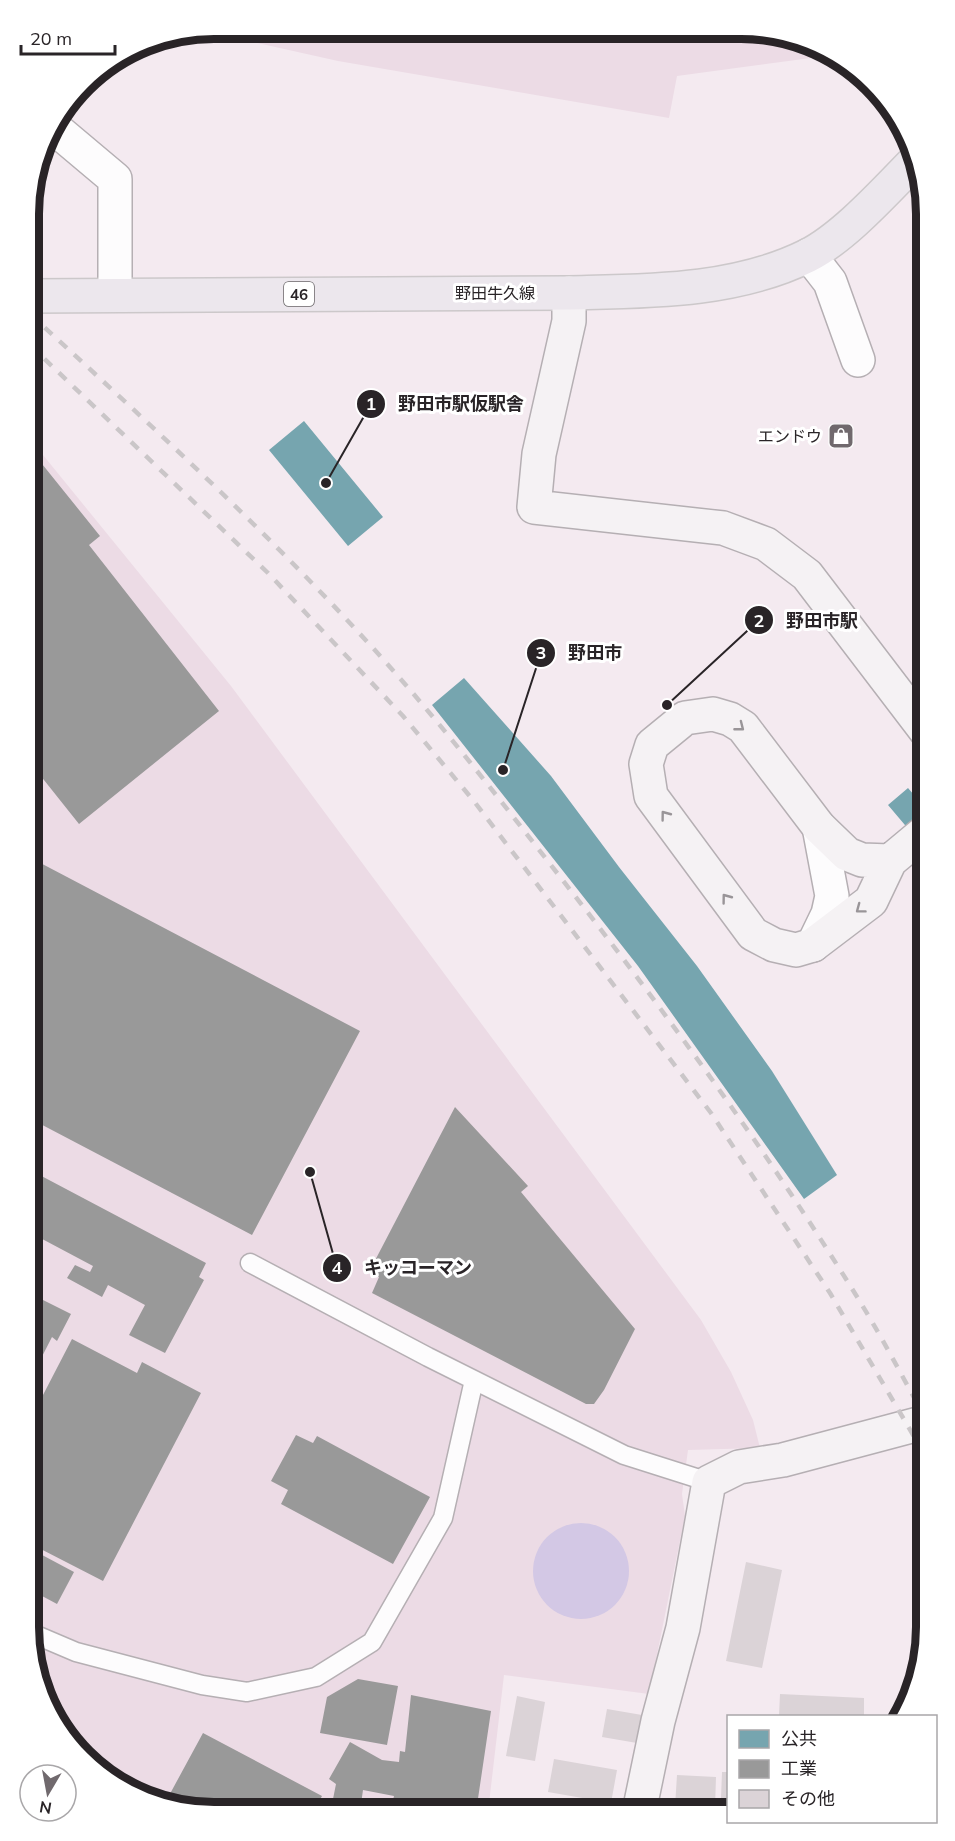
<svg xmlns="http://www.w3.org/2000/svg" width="955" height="1841" font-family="Mulish,'Noto Sans JP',sans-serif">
  <rect width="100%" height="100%" fill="#f4eaf0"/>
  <path fill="#ecdbe5" d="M214 29 777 32 826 56 677 76 669 118 338 61 203 31Z
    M30 439 231 686 701 1320 731 1372 753 1420 760 1448 688 1450 682 1494 685 1516 649 1694 504 1675 488 1812 190 1811 132 1793 92 1767 38 1686 29 1627Z"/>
  <path fill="#d3c8e5" d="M533 1571a48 48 0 1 1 96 0a48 48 0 1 1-96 0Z"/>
  <path fill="#76a5af" d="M304 421 383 517 348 546 269 450Z
    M464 678 551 776 619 867 697 966 772 1071 837 1175 804 1199 638 966 432 705Z
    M908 788 926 809V817L910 831 888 805Z"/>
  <path fill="#999" d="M30 449 100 536 89 545 219 711 79 824 36 770 29 775Z
    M29 857 360 1031 252 1235 29 1118Z
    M455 1107 528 1186 521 1192 635 1329 604 1390 594 1404H586L372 1293 379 1277 369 1272Z
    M32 1171 206 1263 199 1277 204 1280 165 1353 129 1335 145 1305 108 1285 102 1297 67 1278 75 1265 90 1272 93 1266 29 1232V1178Z
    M29 1293 71 1314 57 1341 52 1337 29 1382Z
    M72 1339 137 1373 142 1362 201 1393 103 1581 29 1543V1422Z
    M296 1435 313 1443 317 1436 430 1497 393 1564 281 1504 288 1490 271 1481Z
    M29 1548 74 1572 57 1604 29 1589Z
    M358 1679 398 1686 387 1745 320 1733 327 1697Z
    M411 1695 491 1711 476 1812H420V1805L393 1800 394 1796 363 1790 360 1811 331 1809 336 1784 329 1779 350 1742 382 1760 399 1762 400 1751 405 1752Z
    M203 1733 322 1796 314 1811H190L165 1803Z"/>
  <path fill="#dbd3d7" d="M746 1562 782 1570 762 1668 726 1661Z
    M780 1694 864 1698V1716H779Z
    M517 1696 545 1702 535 1761 506 1756Z
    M607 1709 642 1715 637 1743 602 1737Z
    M554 1759 617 1770 611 1803 548 1792Z
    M722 1772H728V1798H721Z
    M677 1775 716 1777 715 1808 675 1807Z"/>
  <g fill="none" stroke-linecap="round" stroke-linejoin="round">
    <g stroke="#b5afb3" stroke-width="21">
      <path id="lane" d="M250 1263 428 1357 624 1455 709 1482
        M29 1632 76 1652 202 1685 247 1692 316 1677 372 1642 443 1518 474 1380"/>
    </g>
    <g stroke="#b5afb3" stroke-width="36">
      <path id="street" d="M52 126 115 179V295
        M809 255 830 282 858 360
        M813 945 828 914 832 896 819 827"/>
    </g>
    <g stroke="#b5afb3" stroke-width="36">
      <path id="secondary" d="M569 293V321L539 454 534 507 723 528 766 544 807 575 926 731
        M890 861 862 860 847 854 819 827 743 727 730 719 713 714 685 718 652 745 646 764 651 796 753 934 774 945 796 950 813 945 871 901 890 861 926 831
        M639 1812 658 1721 683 1628 709 1482 739 1467 783 1460 926 1422"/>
    </g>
    <g stroke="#ccc8ca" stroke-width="36">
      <path id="primary" d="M30 296 569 293C648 291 734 292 807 256 845 237 887 189 917 159"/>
    </g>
    <use href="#lane" stroke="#fdfcfd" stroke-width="18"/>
    <use href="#street" stroke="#fdfcfd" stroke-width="33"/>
    <use href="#secondary" stroke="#f5f2f4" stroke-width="33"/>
    <use href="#primary" stroke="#ece7ed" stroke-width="33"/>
    <path stroke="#cac6c8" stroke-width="4.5" stroke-dasharray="10 10" stroke-linecap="butt" d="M30 314C143 418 256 521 360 634 432 711 496 795 561 878 667 1014 769 1154 859 1300 883 1339 904 1380 926 1419
      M30 345 268 573 403 716 473 800 711 1113 830 1293 926 1457"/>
  </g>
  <defs><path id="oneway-chevron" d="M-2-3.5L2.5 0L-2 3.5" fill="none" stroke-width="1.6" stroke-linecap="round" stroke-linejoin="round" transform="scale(1.5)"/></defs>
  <g stroke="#999598">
    <use href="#oneway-chevron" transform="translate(740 727) rotate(38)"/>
    <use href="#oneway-chevron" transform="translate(665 815) rotate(-127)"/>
    <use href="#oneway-chevron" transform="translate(726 898) rotate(-127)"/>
    <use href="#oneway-chevron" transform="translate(860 909) rotate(143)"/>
  </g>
  <defs>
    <g id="shop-square" transform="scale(1.35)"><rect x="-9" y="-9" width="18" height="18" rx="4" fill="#70696d" stroke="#fff"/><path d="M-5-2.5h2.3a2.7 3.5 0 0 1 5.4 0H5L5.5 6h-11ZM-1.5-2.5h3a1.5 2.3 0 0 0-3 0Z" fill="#fff"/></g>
  </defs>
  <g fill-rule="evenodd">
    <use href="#shop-square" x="841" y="436"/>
  </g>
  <g text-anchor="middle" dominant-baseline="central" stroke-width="6" stroke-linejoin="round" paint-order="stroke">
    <rect fill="#fff" stroke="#696668" stroke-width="1.5" x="284" y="282" width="30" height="24" rx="4.5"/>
    <g font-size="15" font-weight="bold" fill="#292427">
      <text x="299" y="294">46</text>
    </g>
    <g font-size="16" fill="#292427" stroke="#fff">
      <text x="495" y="293">野田牛久線</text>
    </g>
    <g font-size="16" fill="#292427" stroke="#fff" text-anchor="end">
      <text x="822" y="436">エンドウ</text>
    </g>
  </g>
  <path d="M0 0H955V1841H0ZM214 39H741A175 175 0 0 1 916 214V1627A175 175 0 0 1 741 1802H214A175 175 0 0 1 39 1627V214A175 175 0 0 1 214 39Z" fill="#fff" fill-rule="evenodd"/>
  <path fill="none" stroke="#292427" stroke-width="8" d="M214 39H741A175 175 0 0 1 916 214V1627A175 175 0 0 1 741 1802H214A175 175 0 0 1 39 1627V214A175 175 0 0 1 214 39Z"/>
  <path fill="none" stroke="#292427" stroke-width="2" d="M326 483L371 404M667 705L759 620M503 770L541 653M310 1172L337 1268"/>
  <g fill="#292427" stroke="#fff" stroke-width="2">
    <circle cx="326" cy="483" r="6"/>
    <circle cx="667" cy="705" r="6"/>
    <circle cx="503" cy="770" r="6"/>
    <circle cx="310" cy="1172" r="6"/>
    <circle cx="371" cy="404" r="15"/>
    <circle cx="759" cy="620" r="15"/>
    <circle cx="541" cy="653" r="15"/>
    <circle cx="337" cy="1268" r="15"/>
  </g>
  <g font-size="18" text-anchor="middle" font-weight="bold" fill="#fff">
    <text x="371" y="410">1</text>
    <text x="759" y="627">2</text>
    <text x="541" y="659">3</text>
    <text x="337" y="1274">4</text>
  </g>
  <g font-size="18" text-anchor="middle" font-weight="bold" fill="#292427" stroke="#fff" stroke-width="6" stroke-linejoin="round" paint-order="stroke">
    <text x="461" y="410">野田市駅仮駅舎</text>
    <text x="822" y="627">野田市駅</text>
    <text x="595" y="659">野田市</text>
    <text x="418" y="1274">キッコーマン</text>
  </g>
  <rect x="727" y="1715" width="210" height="108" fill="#ffffff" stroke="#a9a7a9" stroke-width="1.5"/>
  <rect x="739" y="1730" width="30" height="18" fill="#76a5af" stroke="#a9a7a9" stroke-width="1.5"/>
  <text x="781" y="1745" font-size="18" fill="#292427">公共</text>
  <rect x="739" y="1760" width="30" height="18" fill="#999999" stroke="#a9a7a9" stroke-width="1.5"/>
  <text x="781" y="1775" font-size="18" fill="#292427">工業</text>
  <rect x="739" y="1790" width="30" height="18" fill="#dbd3d7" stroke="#a9a7a9" stroke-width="1.5"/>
  <text x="781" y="1805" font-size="18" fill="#292427">その他</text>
  <g transform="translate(48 1793) rotate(190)"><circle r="28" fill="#ffffff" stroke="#a9a7a9" stroke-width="1.5"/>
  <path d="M0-4.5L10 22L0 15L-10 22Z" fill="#70696d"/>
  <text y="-9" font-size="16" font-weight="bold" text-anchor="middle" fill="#292427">N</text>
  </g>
  <path d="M21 45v9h94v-9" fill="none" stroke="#292427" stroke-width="3"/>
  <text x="30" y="45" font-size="18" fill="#292427" stroke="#ffffff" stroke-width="4.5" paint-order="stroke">20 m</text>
</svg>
